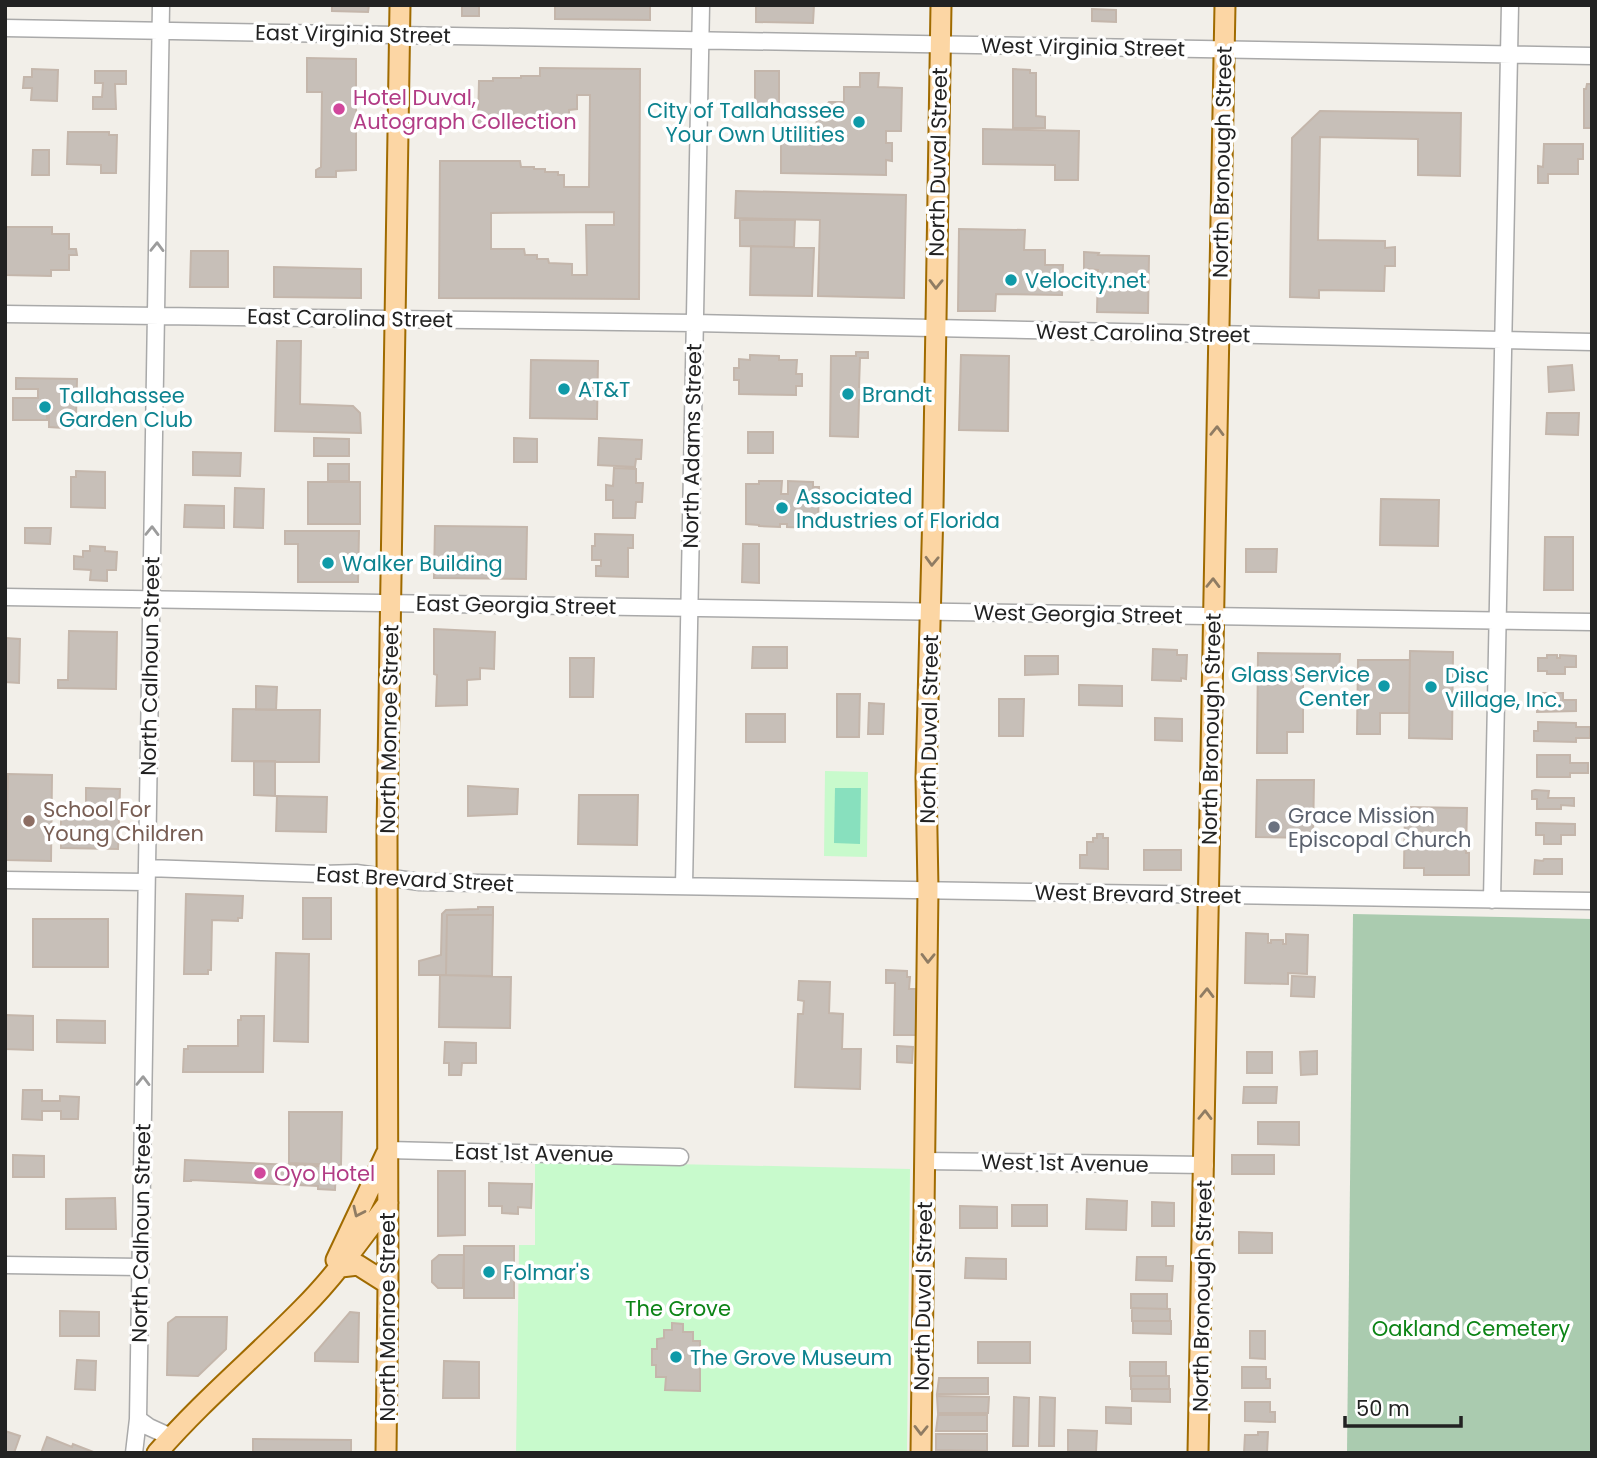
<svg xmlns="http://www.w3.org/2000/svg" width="1597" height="1458" font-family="Poppins,sans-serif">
  <rect width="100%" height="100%" fill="#f2efe9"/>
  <path fill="#aacbaf" d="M1353 914 1592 919V1453H1347Z"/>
  <path fill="#c8facc" d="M825 771 868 772 867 857 824 856Z
    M535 1161 910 1169 907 1453H516L519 1245H535Z"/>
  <path fill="#88e0be" d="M835 788H861L860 844 834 843Z"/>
  <path fill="#c7bfb8" stroke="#c4b6ab" stroke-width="2" fill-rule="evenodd" d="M332 5H369L368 12 332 11Z
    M462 5H479V16H462Z
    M555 5H650V20L555 19Z
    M756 5H814L813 23 756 22Z
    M1092 9 1116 10V22L1092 21Z
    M307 58 356 59V170L336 171V177H316V170L321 167 322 92H307Z
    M540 68 640 69 639 299 439 298 440 161H520L521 167H534V169H545V172H558V175H564V187H589L590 95H577V109L569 110V118H519V122H493V126H478L479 81H493V78H521V76H540ZM614 212V225H586L587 275H572V264L549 263 548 259H537V255H525L524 249H491V213Z
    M32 69 58 70 57 101 31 100 32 88H23L24 77H32Z
    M1013 69 1030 70V73H1036V116L1045 117V128H1013Z
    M95 71H126V84H115L116 109H93V97H102L103 83H95Z
    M755 71H779V116H755Z
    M860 73H879L878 87 902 88 901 131H886V143H892V161L886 160V175L781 173V130L816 131 817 114 829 102H844V87H860Z
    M1587 84H1592V128H1584V89H1586Z
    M1320 111 1461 113 1460 176 1418 175V139L1320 137 1318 240 1385 241V248L1395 247V266H1385L1384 291 1319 290V298L1290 297 1292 138Z
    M983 129 1079 131 1078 180H1055V165L983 164Z
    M68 132H109V135H117L116 173H101V165L67 164Z
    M1544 144H1583V159H1578V174H1548V183H1538V166L1543 167Z
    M33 150H49V175H32Z
    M736 191 906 195 904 298 818 296 820 220 735 218Z
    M740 220H795L794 247 740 246Z
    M5 227H52V234H69V249H76L77 255H69V270H51V276L5 275Z
    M959 229 1025 230 1024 250H1045V265H1063L1062 295 996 294 995 311H958Z
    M751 246 814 248 812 296 750 295Z
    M191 251H228V287H190Z
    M1084 252 1099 253 1098 255 1149 256 1148 313 1097 312 1098 270 1084 269Z
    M274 267 361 269V298L274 297Z
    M277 341H301L300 404 353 406 360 413 361 433 275 431Z
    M856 352H868V358H860L859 387H864V400H859L858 437 830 436 831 356H856Z
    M750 355 779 356V360H797L796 374H802V386H796V395L739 394V380H734V368H739V359L750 360Z
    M961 355 1009 356 1008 431 959 430Z
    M531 360 598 361 597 419 530 418Z
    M1572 365 1574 390 1549 392 1548 367Z
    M16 378 77 379 76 417H63V428L49 427V416H47V420H13V398H38V389H16Z
    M1547 413H1579L1578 435 1546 434Z
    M748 432H773V453H748Z
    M314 438 349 439V456H314Z
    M514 438 537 439V462H514Z
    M599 438 642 440 641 459H636L635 467 598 465Z
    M193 452 241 453 240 476 193 475Z
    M328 464H349V481H328Z
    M614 468 636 469V483H643L642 502H636L635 518H613V500H606V485L613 486Z
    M76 471 105 472V508L71 507V477H76Z
    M759 481H782L781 494H788V481L813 482V487H819L818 523 812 522V528L787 527V524H780V527L759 526V525L746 524V484H759Z
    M308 482H360V524H308Z
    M235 488 264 489 263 528 234 527Z
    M1381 499 1439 500 1438 546 1380 545Z
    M185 505 224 506V528L184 527Z
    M435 526 527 527 526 579 434 578Z
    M25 528H51L50 544 25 543Z
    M285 531H359L358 582H298V544H285Z
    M595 534 633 535V548H628V577L596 576V566H601V560H592V546H595Z
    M1545 537H1573V590H1544Z
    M743 544H759V583L742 582Z
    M90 546 105 547V551L117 552 116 570H107V581L90 580 91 570 74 569V556L83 557V551H90Z
    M1246 549H1277L1276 572H1246Z
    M434 629 495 632 494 669 480 668V679L467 680V705L436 706 437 675 434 674Z
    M69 631 117 632 116 689 58 688V680H68Z
    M5 638 20 639 19 683 5 682Z
    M753 647H787V668H752Z
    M1153 649 1177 650V655H1187L1186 679 1181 678V681L1152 680Z
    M1410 651 1453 652 1452 739 1409 738Z
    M1258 653 1340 654 1339 680 1303 679V732H1287V753H1257Z
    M1547 655H1557V658H1560V655L1576 656V667H1565V674H1547V671H1538V658H1547Z
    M1025 656H1058V674L1025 675Z
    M570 658H594L593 697H570Z
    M1358 660H1410L1409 713H1380V734H1357Z
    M1079 685 1122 686V706L1079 705Z
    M256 686 277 687 276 710H256Z
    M1537 693H1563V700H1576V711L1537 712Z
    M837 694H860L859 737H837Z
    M999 699H1024L1023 736H999Z
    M869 703 884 704 883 734H868Z
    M233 709 320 710 319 762 232 761Z
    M746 714H785V742H746Z
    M1155 718 1182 719V741L1155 740Z
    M1538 722 1576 723V727H1590V738H1576V742L1534 741V731H1538Z
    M1537 755H1570V763H1588V773H1570V777H1537Z
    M254 761H275V796L254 795Z
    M8 774 52 775 51 861 6 860Z
    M1257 780H1314L1313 838 1256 837Z
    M468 786 518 789 517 814 468 816Z
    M86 788 120 789 118 849 61 848V816L86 817Z
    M1535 790 1549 791 1548 798H1574V806L1561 805V809H1537V799H1532V791Z
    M579 795H638L637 845 578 844Z
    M277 796 327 797 326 832 276 831Z
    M1405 807 1467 808 1466 853H1469V875H1424V868H1404Z
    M1536 823 1575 824V835H1561V844H1544V835H1536Z
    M1097 834H1103V838H1108V869L1080 868V855H1087V842H1093V838H1097Z
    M1144 850H1181V870H1144Z
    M1544 859H1562V874H1534L1535 860 1543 861Z
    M186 894 243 896 242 918H238V921L212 920 211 970H208V974H184Z
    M303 898H331V939H303Z
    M478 907H493V915H447L446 975H419V961L441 955 442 914 446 910 478 909Z
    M447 915H493L492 976 446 975Z
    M33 919H108V967H33Z
    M1246 933 1268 934V943H1271V940H1283V944H1286V934L1308 935 1307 974 1288 973V984L1245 983Z
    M276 953 309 954 308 1042 274 1041Z
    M886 970 907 971V977H910L909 989H918L917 1035H894L895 983H886Z
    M440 975 511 977 510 1028 439 1027Z
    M1292 976 1315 977 1314 997 1291 996Z
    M799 981 830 982 829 1013 843 1014 842 1049H861L860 1089 795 1087 798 1014H803L804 1001 798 1000Z
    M5 1015 33 1016V1050L5 1049Z
    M241 1016H264L263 1072H183L184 1049H188V1046H238V1020H241Z
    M57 1020 105 1021V1043L57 1042Z
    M445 1042 476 1043V1063H462L461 1075H449V1063H444Z
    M897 1046 913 1047 912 1063 897 1062Z
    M1317 1051V1074L1301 1075 1300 1052Z
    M1247 1052H1272V1073H1247Z
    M1244 1087H1277L1276 1103H1243Z
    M23 1090H42V1101H60V1096L79 1097 78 1119H61V1111H42V1120L22 1119Z
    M289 1112H342L341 1165 289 1163Z
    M1258 1122H1299V1145L1258 1144Z
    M13 1155 44 1156V1177H13Z
    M1232 1155H1274V1174H1232Z
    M185 1160 336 1167 335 1190 318 1189V1186L191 1180V1181H184Z
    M438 1171H465V1235L438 1236Z
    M489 1183 532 1184 531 1208 518 1207V1214L502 1213V1206H489Z
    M115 1198 116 1229H66V1199Z
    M1087 1199 1127 1201 1126 1230 1086 1229Z
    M1152 1202 1174 1203V1226H1152Z
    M1012 1205H1047V1226H1012Z
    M960 1206 997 1207V1228H960Z
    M1239 1232 1272 1233V1253H1239Z
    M464 1246H514V1298H464Z
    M439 1255H464L463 1288H438L432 1282V1261Z
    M1137 1257H1166V1266H1173L1172 1281 1136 1280Z
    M966 1258 1006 1259V1279L965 1278Z
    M1131 1294H1167V1309L1131 1308Z
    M1132 1308 1170 1309V1321H1132Z
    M60 1311 99 1312V1336H60Z
    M350 1312 359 1313 358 1362 315 1361V1353Z
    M176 1317H227L226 1349 198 1376 167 1375 168 1323Z
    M1133 1321H1171V1334L1133 1333Z
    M672 1323 683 1324V1332H693V1341H700V1391L665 1390 666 1377H656V1365H652V1349H657V1339L664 1338V1330H672Z
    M1250 1331H1265V1359L1250 1358Z
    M978 1342H1030V1363H978Z
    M77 1360 96 1361 95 1390 75 1389Z
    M444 1361 479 1362V1398H443Z
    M1130 1362H1166V1376H1130Z
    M1242 1367H1266V1379H1270V1388H1242Z
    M1131 1376H1169V1389H1131Z
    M939 1378H988V1394H937Z
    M1132 1389H1170V1402L1132 1401Z
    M937 1396 989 1397 988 1413H938Z
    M1014 1397 1029 1398 1028 1446H1013Z
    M1040 1397 1055 1398 1054 1446H1039Z
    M1245 1402H1270V1412H1275V1422L1245 1421Z
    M1106 1407 1131 1408V1424L1106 1423Z
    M938 1415H987V1431H936Z
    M1068 1430 1097 1431 1096 1452 1068 1451Z
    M5 1431 20 1436 14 1453H5Z
    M1258 1432H1268L1267 1453H1244L1245 1435H1258Z
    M936 1434H987V1451L936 1450Z
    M47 1437 72 1447 73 1444 96 1453H41Z
    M253 1439 351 1440V1453H253Z"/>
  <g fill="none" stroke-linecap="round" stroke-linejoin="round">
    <g stroke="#a9a9a9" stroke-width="19">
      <path id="minor" d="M5 28 1592 56
        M5 314 694 323 1592 342
        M5 597 1592 622
        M147 868 322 874 356 873 420 882 1592 901
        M5 880 146 882
        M684 886 701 5
        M1492 900 1510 5
        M388 1150 680 1157
        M925 1161 1205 1165
        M5 1265 140 1267
        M138 1419 149 1427 171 1437
        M134 1453 138 1419 161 5"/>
    </g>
    <g stroke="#a06b00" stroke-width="23">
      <path id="major" d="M336 1260 386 1154
        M341 1267 358 1265 388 1284
        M157 1453C202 1401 255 1357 303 1308 335 1276 361 1239 388 1203
        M386 1453 388 1284 387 831 400 5
        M921 1453 928 889 926 778 933 508 941 5
        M1198 1453 1225 5"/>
    </g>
    <use href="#minor" stroke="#fff" stroke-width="16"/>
    <use href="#major" stroke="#fcd6a4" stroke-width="19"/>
  </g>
  <defs><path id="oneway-chevron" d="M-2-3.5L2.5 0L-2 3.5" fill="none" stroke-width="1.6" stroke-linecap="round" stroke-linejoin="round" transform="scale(1.75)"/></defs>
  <g stroke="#9c9c9c">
    <use href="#oneway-chevron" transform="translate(157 247) rotate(-89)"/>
    <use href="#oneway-chevron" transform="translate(152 531) rotate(-89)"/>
    <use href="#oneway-chevron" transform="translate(143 1081) rotate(-89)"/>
  </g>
  <g stroke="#8f7c63">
    <use href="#oneway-chevron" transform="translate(936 284) rotate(91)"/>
    <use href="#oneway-chevron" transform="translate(1217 431) rotate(-89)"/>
    <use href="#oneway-chevron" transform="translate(932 561) rotate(92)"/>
    <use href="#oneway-chevron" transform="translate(1213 583) rotate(-89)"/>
    <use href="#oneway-chevron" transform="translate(928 958) rotate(91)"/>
    <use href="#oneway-chevron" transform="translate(1207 993) rotate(-89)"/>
    <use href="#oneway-chevron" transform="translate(1205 1115) rotate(-89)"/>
    <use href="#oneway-chevron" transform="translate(358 1212) rotate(115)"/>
    <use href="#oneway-chevron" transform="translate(921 1430) rotate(91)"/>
  </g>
  <g fill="#d1479c" stroke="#fff" stroke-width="2.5">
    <circle cx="339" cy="109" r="7"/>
    <circle cx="260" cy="1173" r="7"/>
  </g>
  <g fill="#0f9aa8" stroke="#fff" stroke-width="2.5">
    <circle cx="859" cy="122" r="7"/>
    <circle cx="1011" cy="280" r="7"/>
    <circle cx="564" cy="389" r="7"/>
    <circle cx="848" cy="394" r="7"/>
    <circle cx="45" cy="407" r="7"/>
    <circle cx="782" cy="508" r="7"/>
    <circle cx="328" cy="563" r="7"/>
    <circle cx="1384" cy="686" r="7"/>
    <circle cx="1431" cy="687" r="7"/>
    <circle cx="489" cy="1272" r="7"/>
    <circle cx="676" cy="1357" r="7"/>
  </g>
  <circle fill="#8d6e63" stroke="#fff" stroke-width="2.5" cx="29" cy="821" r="7"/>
  <circle fill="#6b7280" stroke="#fff" stroke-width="2.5" cx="1274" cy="827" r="7"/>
  <g text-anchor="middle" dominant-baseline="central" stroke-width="7" stroke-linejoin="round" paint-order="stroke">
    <g font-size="21" fill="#222" stroke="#fff">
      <text transform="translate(353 34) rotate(1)">East Virginia Street</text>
      <text transform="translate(1083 47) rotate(1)">West Virginia Street</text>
      <text transform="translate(938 162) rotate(-89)">North Duval Street</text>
      <text transform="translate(1222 162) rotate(-89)">North Bronough Street</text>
      <text transform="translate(350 318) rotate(1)">East Carolina Street</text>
      <text transform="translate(1143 333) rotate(1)">West Carolina Street</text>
      <text transform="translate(692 446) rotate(-89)">North Adams Street</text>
      <text transform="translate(516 605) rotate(1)">East Georgia Street</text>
      <text transform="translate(1078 614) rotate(1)">West Georgia Street</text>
      <text transform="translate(150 666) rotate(-89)">North Calhoun Street</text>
      <text transform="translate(389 729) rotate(-89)">North Monroe Street</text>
      <text transform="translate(929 729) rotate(-89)">North Duval Street</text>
      <text transform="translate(1211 729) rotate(-89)">North Bronough Street</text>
      <text transform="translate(415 879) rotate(3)">East Brevard Street</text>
      <text transform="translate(1138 894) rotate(1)">West Brevard Street</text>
      <text transform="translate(534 1153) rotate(1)">East 1st Avenue</text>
      <text transform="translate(1065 1163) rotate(1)">West 1st Avenue</text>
      <text transform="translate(141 1233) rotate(-89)">North Calhoun Street</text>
      <text transform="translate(923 1296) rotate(-89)">North Duval Street</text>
      <text transform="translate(1202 1296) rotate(-89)">North Bronough Street</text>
      <text transform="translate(387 1317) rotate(-90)">North Monroe Street</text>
    </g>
    <g font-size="21" fill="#b23c85" stroke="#fff" text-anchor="start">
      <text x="353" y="97">Hotel Duval,<tspan x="353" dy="24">Autograph Collection</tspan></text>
      <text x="274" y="1173">Oyo Hotel</text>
    </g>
    <g font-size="21" fill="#0d838f" stroke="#fff" text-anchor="start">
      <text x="845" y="110" text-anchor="end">City of Tallahassee<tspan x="845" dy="24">Your Own Utilities</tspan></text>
      <text x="1025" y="280">Velocity.net</text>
      <text x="578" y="389">AT&amp;T</text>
      <text x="862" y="394">Brandt</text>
      <text x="59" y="395">Tallahassee<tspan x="59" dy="24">Garden Club</tspan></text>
      <text x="796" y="496">Associated<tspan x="796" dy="24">Industries of Florida</tspan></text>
      <text x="342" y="563">Walker Building</text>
      <text x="1370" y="674" text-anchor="end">Glass Service<tspan x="1370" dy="24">Center</tspan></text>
      <text x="1445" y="675">Disc<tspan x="1445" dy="24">Village, Inc.</tspan></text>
      <text x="503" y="1272">Folmar's</text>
      <text x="690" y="1357">The Grove Museum</text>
    </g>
    <g font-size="21" fill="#785e54" stroke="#fff" text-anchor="start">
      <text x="43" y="809">School For<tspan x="43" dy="24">Young Children</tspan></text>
    </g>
    <g font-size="21" fill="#5b616d" stroke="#fff" text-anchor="start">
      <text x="1288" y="815">Grace Mission<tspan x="1288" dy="24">Episcopal Church</tspan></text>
    </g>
    <g font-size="21" fill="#0c8416" stroke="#fff">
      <text x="678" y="1308">The Grove</text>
      <text x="1471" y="1328">Oakland Cemetery</text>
    </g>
  </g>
  <rect width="1597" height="1458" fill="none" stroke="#222222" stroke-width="14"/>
  <path d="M1345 1416v10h116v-10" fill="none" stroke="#222222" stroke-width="3.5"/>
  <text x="1356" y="1416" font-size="21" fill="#222222" stroke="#ffffff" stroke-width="5" paint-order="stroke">50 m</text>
</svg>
